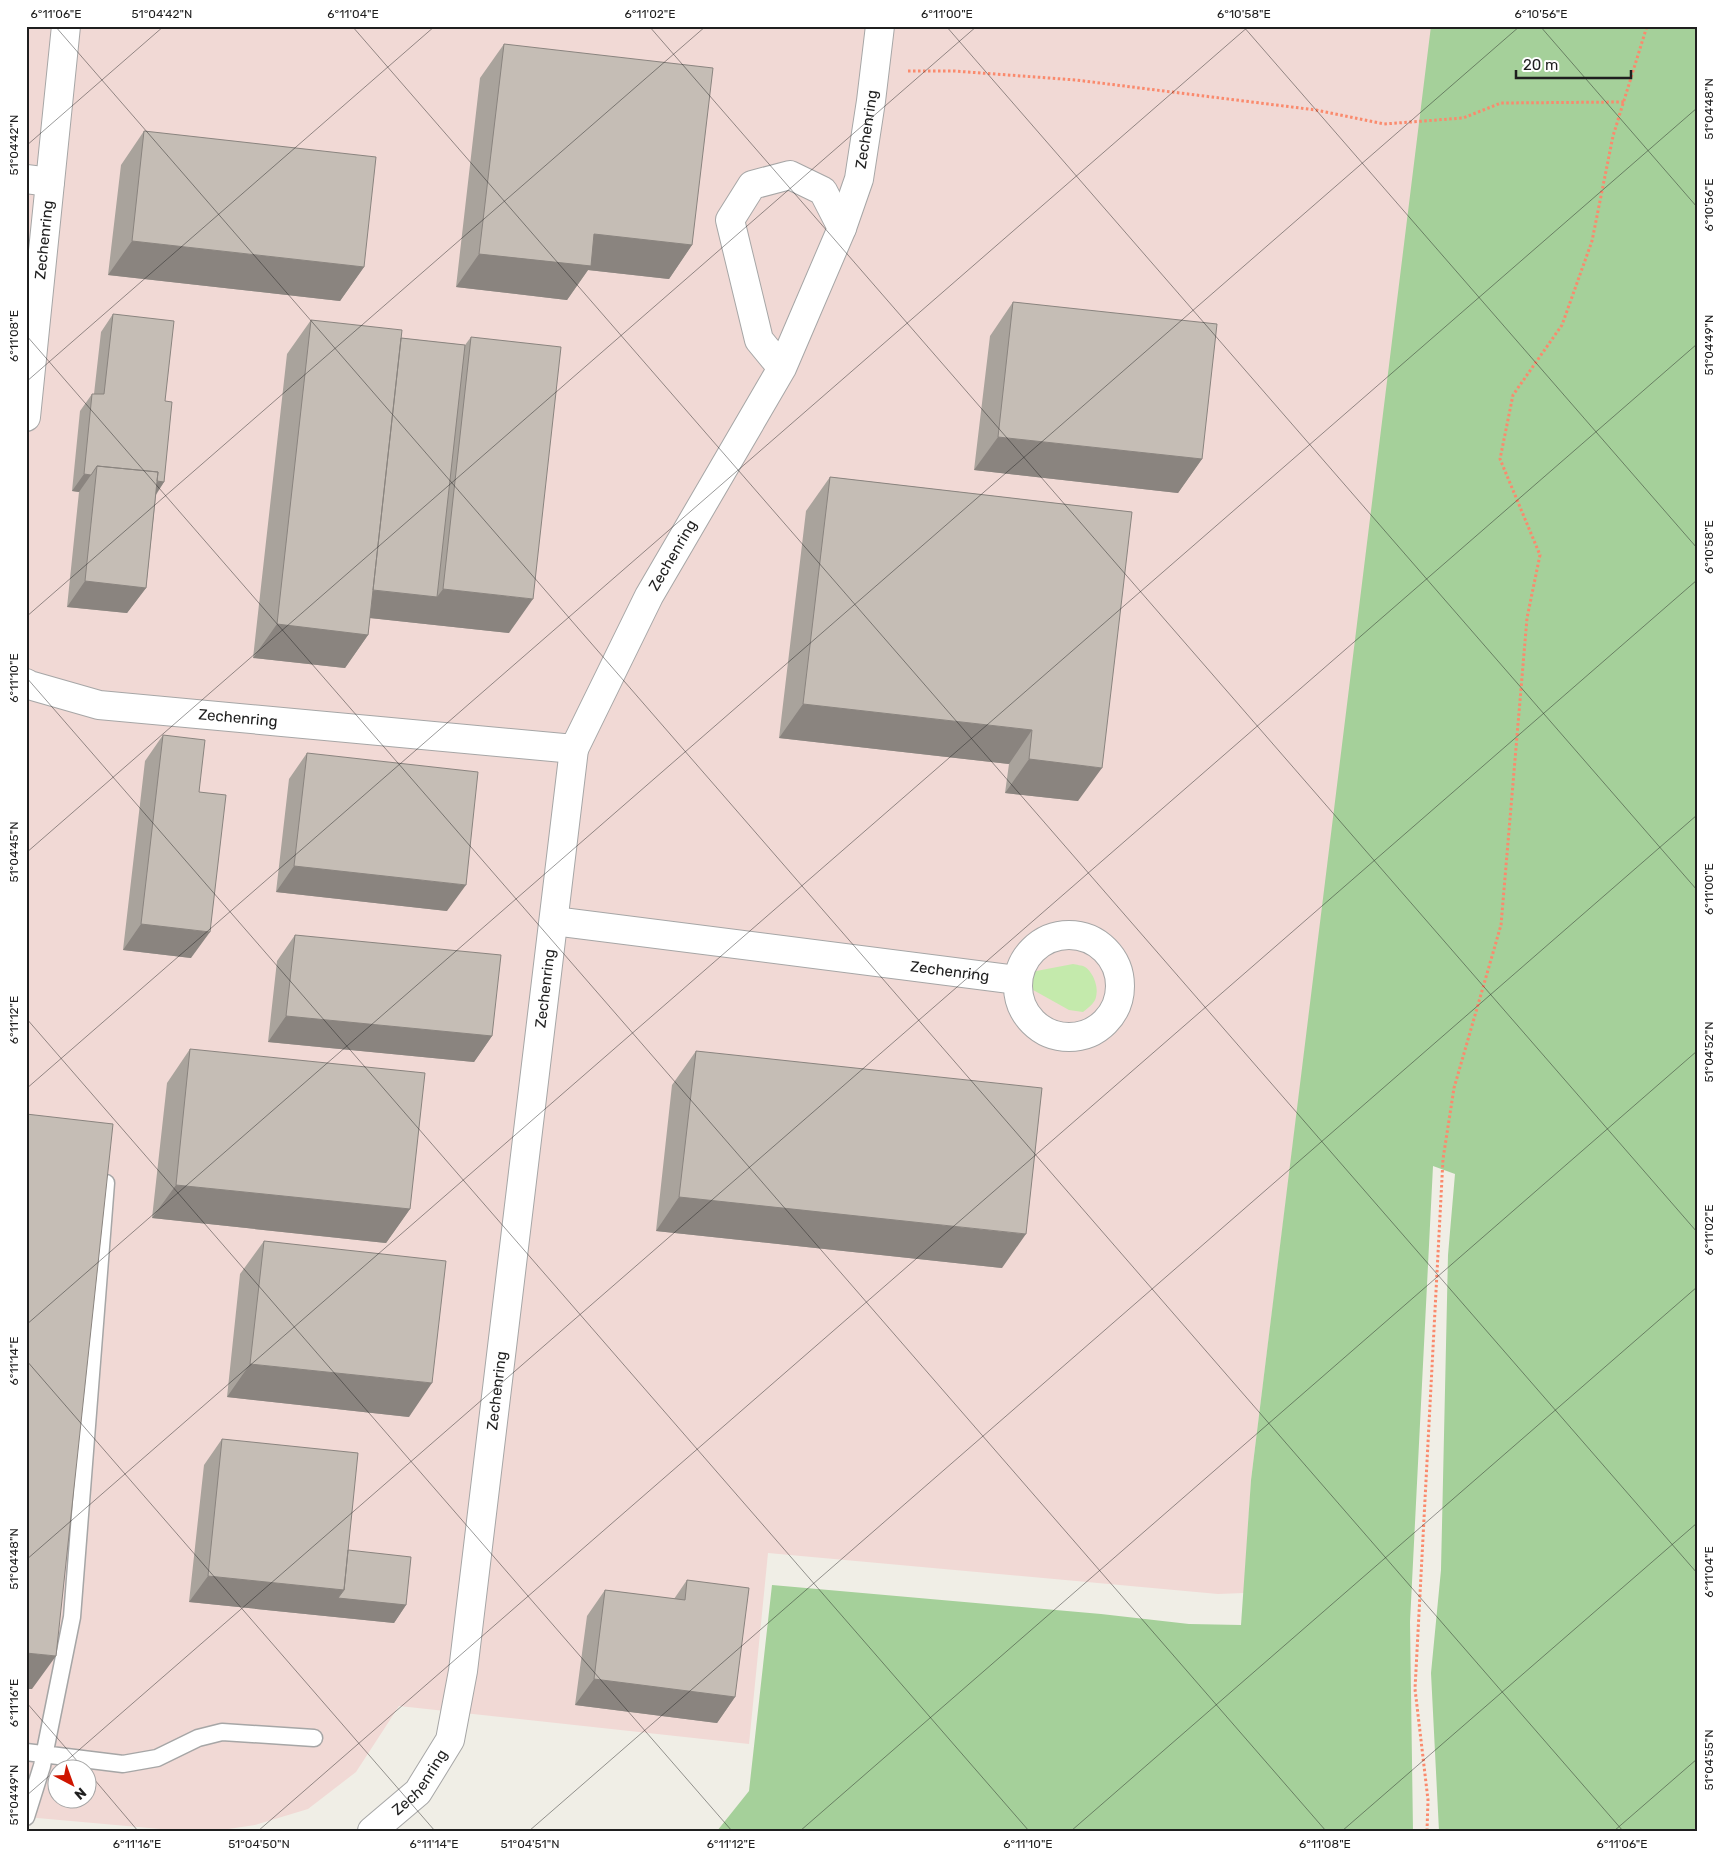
<svg xmlns="http://www.w3.org/2000/svg" width="1723" height="1857" font-family="Rubik,sans-serif">
  <rect width="100%" height="100%" fill="#f0eee6"/>
  <path fill="#f1d9d5" fill-rule="evenodd" d="M26 26H1433L1251 1480 1244 1593 1218 1594 768 1553 749 1744 399 1706 356 1772 308 1809 255 1825 215 1831H183L26 1817ZM58 1770H88V1800H58Z"/>
  <path fill="#c4eaac" d="M1073 964C1076 965 1082 965 1085 967 1093 972 1099 987 1096 997 1095 1003 1088 1008 1083 1012L1069 1010 1026 986 1025 982 1031 972Z"/>
  <path fill="#a5d09a" d="M1431 26H1697V1831H1439L1431 1673 1441 1570 1448 1255 1455 1174 1433 1166 1410 1622 1413 1831H717L749 1791 772 1585 1101 1614 1189 1624 1241 1625 1251 1480Z"/>
  <g fill="none" stroke-linecap="round" stroke-linejoin="round">
    <g stroke="#a6a6a6" stroke-width="19">
      <path id="service" d="M26 1752 123 1764 157 1758 198 1738 222 1732 314 1738
        M26 1817 42 1766 72 1617 106 1183"/>
    </g>
    <g stroke="#a6a6a6" stroke-width="30">
      <g id="minor">
        <path d="M26 179 50 182"/>
        <path id="s1" d="M842 228 859 179 871 101 880 26"/>
        <path id="s2" d="M26 417 66 26"/>
        <path id="s3" d="M26 683 29 685 99 705 574 749 649 596 782 368 842 228 823 191 790 175 752 185 730 220 759 340 782 368"/>
        <path id="s4" d="M554 921 1018 980"/>
        <circle cx="1069" cy="986" r="51"/>
        <path id="s5" d="M372 1831 418 1792 450 1740 463 1671 574 749"/>
      </g>
    </g>
    <path stroke="#fa8a6d" stroke-width="3" stroke-dasharray="2.5 2.5" stroke-linecap="butt" d="M908 71H954L1076 80 1316 110 1384 124 1463 118 1501 103 1624 102
      M1427 1831 1428 1800 1415 1689 1443 1159 1454 1088 1501 925 1527 618 1540 555 1500 459 1513 395 1562 325 1592 241 1613 136 1647 26"/>
    <use href="#service" stroke="#fff" stroke-width="16"/>
    <use href="#minor" stroke="#fff" stroke-width="28"/>
  </g>
  <path fill="#a9a39c" d="M504 44 692 245 669 279 588 270 567 300 456 287 480 78Z
    M144 131 364 267 340 301 108 275 121 165Z
    M1013 302 1202 459 1178 493 974 470 990 336Z
    M113 314 165 401 164 482 156 495 146 588 127 613 67 607 79 492 72 491 80 411 92 394H94L101 332Z
    M311 320 401 338 465 345 471 337 509 633 370 618 368 635 345 668 253 658 287 354Z
    M830 477 1132 512 1078 801 1005 793 1009 764 779 738 806 511Z
    M163 735 199 792 191 958 123 950 145 761Z
    M307 753 447 911 276 892 289 779Z
    M295 935 492 1036 474 1062 268 1042 277 961Z
    M190 1049 410 1209 386 1243 152 1218 167 1083Z
    M696 1051 1002 1268 656 1231 672 1085Z
    M264 1241 409 1417 227 1397 240 1274Z
    M222 1439 348 1550 406 1605 394 1623 189 1602 204 1465Z
    M687 1580 735 1697 717 1723 575 1705 587 1616 605 1590 674 1599Z"/>
  <path fill="#8a847f" d="M594 234 692 245 669 279 588 270 567 300 456 287 479 254Z
    M132 241 364 267 340 301 108 275Z
    M998 437 1202 459 1178 493 974 470Z
    M84 474 91 475 79 492 72 491Z
    M96 475 164 482 152 500Z
    M85 581 146 588 127 613 67 607Z
    M443 589 533 599 509 633 351 616 369 590 437 597Z
    M277 624 368 635 345 668 253 658Z
    M803 704 1032 730 1009 764 779 738Z
    M1029 759 1102 768 1078 801 1005 793Z
    M294 866 466 885 447 911 276 892Z
    M141 924 210 932 191 958 123 950Z
    M286 1016 492 1036 474 1062 268 1042Z
    M176 1185 410 1209 386 1243 152 1218Z
    M679 1197 1026 1234 1002 1268 656 1231Z
    M250 1364 432 1383 409 1417 227 1397Z
    M208 1576 344 1590 406 1605 394 1623 189 1602Z
    M26 1653 56 1656 32 1689H26Z
    M594 1679 735 1697 717 1723 575 1705Z"/>
  <path fill="#c5bdb5" stroke="#8a847f" d="M504 44 713 68 692 245 594 234 591 266 479 254Z
    M144 131 376 157 364 267 132 241Z
    M1013 302 1217 324 1202 459 998 437Z
    M113 314 174 321 165 401 172 402 164 482 157 481 158 472 97 466 91 475 84 474 92 394H104Z
    M311 320 402 330 368 635 277 624Z
    M471 337 561 347 533 599 443 589Z
    M401 338 465 345 437 597 373 590Z
    M97 466 158 472 146 588 85 581Z
    M830 477 1132 512 1102 768 1029 759 1032 730 803 704Z
    M163 735 205 740 199 792 226 795 210 932 141 924Z
    M307 753 478 772 466 885 294 866Z
    M295 935 501 955 492 1036 286 1016Z
    M190 1049 425 1073 410 1209 176 1185Z
    M696 1051 1042 1088 1026 1234 679 1197Z
    M26 1114 113 1124 56 1656 26 1653Z
    M264 1241 446 1261 432 1383 250 1364Z
    M222 1439 358 1453 344 1590 208 1576Z
    M348 1550 411 1557 406 1605 338 1598 344 1590Z
    M687 1580 749 1588 735 1697 594 1679 605 1590 685 1600Z"/>
  <path fill="none" stroke="#1f1f1f" stroke-width="1" stroke-opacity="0.45" d="M55 26 1623 1831M352 26 1697 1573M649 26 1697 1232M946 26 1697 890M1243 26 1697 548M1540 26 1697 207M26 146 164 26M26 335 1326 1831M26 382 435 26M26 617 706 26M26 677 1029 1831M26 853 977 26M26 1018 732 1831M26 1089 1249 26M26 1325 1520 26M26 1360 435 1831M26 1560 1697 108M26 1702 85 1770M88 1772 138 1831M26 1796 1697 344M258 1831 1697 580M529 1831 1697 815M800 1831 1697 1051M1071 1831 1697 1287M1342 1831 1697 1523M1614 1831 1697 1759"/>
  <g text-anchor="middle" dominant-baseline="central" stroke-width="4.5" stroke-linejoin="round" paint-order="stroke">
    <g font-size="15" fill="#1f1f1f" stroke="#fff">
      <text stroke="none"><textPath href="#s1" startOffset="102">Zechenring</textPath></text>
      <text stroke="none"><textPath href="#s2" startOffset="178">Zechenring</textPath></text>
      <text stroke="none"><textPath href="#s3" startOffset="771">Zechenring</textPath></text>
      <text stroke="none"><textPath href="#s3" startOffset="216">Zechenring</textPath></text>
      <text stroke="none"><textPath href="#s4" startOffset="399">Zechenring</textPath></text>
      <text stroke="none"><textPath href="#s5" startOffset="879">Zechenring</textPath></text>
      <text stroke="none"><textPath href="#s5" startOffset="474">Zechenring</textPath></text>
      <text stroke="none"><textPath href="#s5" startOffset="69">Zechenring</textPath></text>
    </g>
  </g>
  <rect width="1723" height="1857" fill="none" stroke="#ffffff" stroke-width="55"/>
  <g transform="translate(72 1784) rotate(139)"><circle r="24" fill="#ffffff" stroke="#a5a5a5"/>
  <path d="M0-4L9 19L0 12L-9 19Z" fill="#cf1500"/>
  <text y="-8" font-size="14" font-weight="bold" text-anchor="middle" fill="#1f1f1f">N</text>
  </g>
  <path d="M1516 70v8h115v-8" fill="none" stroke="#1f1f1f" stroke-width="2.5"/>
  <text x="1523" y="70" font-size="15" fill="#1f1f1f" stroke="#ffffff" stroke-width="4" paint-order="stroke">20 m</text>
  <rect x="28" y="28" width="1668" height="1802" fill="none" stroke="#1f1f1f" stroke-width="2"/>
  <g font-size="12" text-anchor="middle" fill="#1f1f1f">
    <text x="56" y="18">6°11'06"E</text>
    <text x="162" y="18">51°04'42"N</text>
    <text x="353" y="18">6°11'04"E</text>
    <text x="650" y="18">6°11'02"E</text>
    <text x="947" y="18">6°11'00"E</text>
    <text x="1244" y="18">6°10'58"E</text>
    <text x="1541" y="18">6°10'56"E</text>
    <text transform="translate(1709 109) rotate(-90)" y="4">51°04'48"N</text>
    <text transform="translate(14 145) rotate(-90)" y="4">51°04'42"N</text>
    <text transform="translate(1709 205) rotate(-90)" y="4">6°10'56"E</text>
    <text transform="translate(14 336) rotate(-90)" y="4">6°11'08"E</text>
    <text transform="translate(1709 345) rotate(-90)" y="4">51°04'49"N</text>
    <text transform="translate(1709 547) rotate(-90)" y="4">6°10'58"E</text>
    <text transform="translate(14 678) rotate(-90)" y="4">6°11'10"E</text>
    <text transform="translate(14 852) rotate(-90)" y="4">51°04'45"N</text>
    <text transform="translate(1709 889) rotate(-90)" y="4">6°11'00"E</text>
    <text transform="translate(14 1020) rotate(-90)" y="4">6°11'12"E</text>
    <text transform="translate(1709 1052) rotate(-90)" y="4">51°04'52"N</text>
    <text transform="translate(1709 1230) rotate(-90)" y="4">6°11'02"E</text>
    <text transform="translate(14 1361) rotate(-90)" y="4">6°11'14"E</text>
    <text transform="translate(14 1559) rotate(-90)" y="4">51°04'48"N</text>
    <text transform="translate(1709 1572) rotate(-90)" y="4">6°11'04"E</text>
    <text transform="translate(14 1703) rotate(-90)" y="4">6°11'16"E</text>
    <text transform="translate(1709 1760) rotate(-90)" y="4">51°04'55"N</text>
    <text transform="translate(14 1795) rotate(-90)" y="4">51°04'49"N</text>
    <text x="137" y="1848">6°11'16"E</text>
    <text x="259" y="1848">51°04'50"N</text>
    <text x="434" y="1848">6°11'14"E</text>
    <text x="530" y="1848">51°04'51"N</text>
    <text x="731" y="1848">6°11'12"E</text>
    <text x="1028" y="1848">6°11'10"E</text>
    <text x="1325" y="1848">6°11'08"E</text>
    <text x="1622" y="1848">6°11'06"E</text>
  </g>
</svg>
